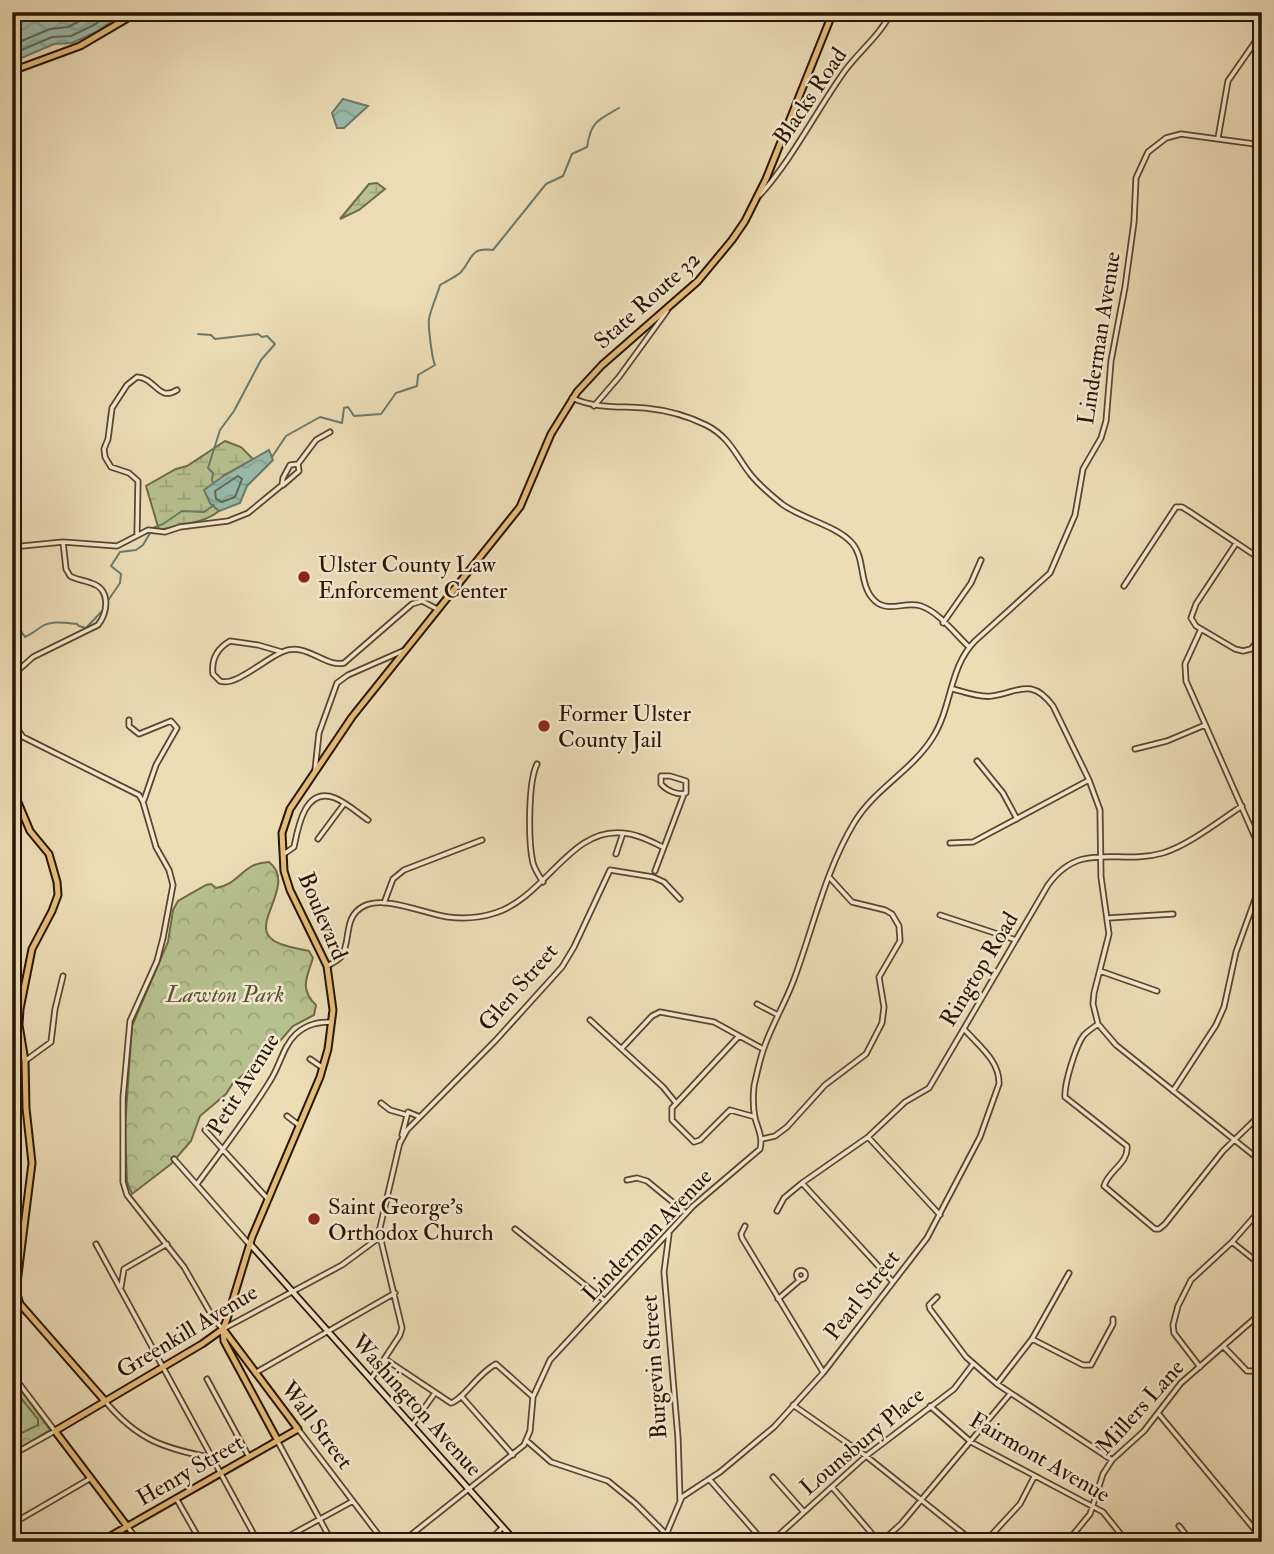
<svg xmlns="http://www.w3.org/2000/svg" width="1274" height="1554" font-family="'IM FELL Double Pica',serif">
  <defs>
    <pattern id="wetland-marsh" width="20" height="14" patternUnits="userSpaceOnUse" patternTransform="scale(1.75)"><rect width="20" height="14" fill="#b7c18f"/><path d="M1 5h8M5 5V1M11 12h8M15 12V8" fill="none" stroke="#9da57a"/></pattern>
    <pattern id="park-crowns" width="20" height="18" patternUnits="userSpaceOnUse" patternTransform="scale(1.75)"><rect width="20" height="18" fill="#b7c18f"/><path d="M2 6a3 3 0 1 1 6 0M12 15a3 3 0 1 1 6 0" fill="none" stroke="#9da57a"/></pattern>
    <pattern id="water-waves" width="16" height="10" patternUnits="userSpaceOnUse" patternTransform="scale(1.75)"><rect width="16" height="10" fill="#99bcae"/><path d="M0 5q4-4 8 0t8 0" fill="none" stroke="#84a194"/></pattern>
  </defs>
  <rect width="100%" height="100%" fill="#ecddb7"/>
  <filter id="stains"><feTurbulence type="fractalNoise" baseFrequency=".00286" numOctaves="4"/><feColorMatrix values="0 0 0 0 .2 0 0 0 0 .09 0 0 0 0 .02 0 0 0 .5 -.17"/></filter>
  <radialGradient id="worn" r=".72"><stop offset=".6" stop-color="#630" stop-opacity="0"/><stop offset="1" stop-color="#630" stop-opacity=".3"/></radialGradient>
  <path fill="url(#wetland-marsh)" stroke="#706a48" stroke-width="2" d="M377 183 385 189 359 210 340 219 369 184Z
    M225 441 241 447 253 459 223 476 210 503 219 511C203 524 180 524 159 530L146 486 176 469 187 466Z"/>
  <path fill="url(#park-crowns)" stroke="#706a48" stroke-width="2" d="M269 862C295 882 257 918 268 935 275 946 297 948 309 951L313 958C307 977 299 989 316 1005L314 1015 293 1026 266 1057 233 1083 226 1094 200 1116 191 1141 171 1164 132 1194 127 1182 125 1127 132 1026 168 942 173 910 178 901 206 885 211 884 216 888C241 884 241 863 269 862Z
    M12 1378 50 1430 15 1451 12 1445Z"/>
  <path fill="#b7c18f" stroke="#706a48" stroke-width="2" d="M20 1397 38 1419V1425L12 1438V1402Z"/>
  <path fill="url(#water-waves)" stroke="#6c7968" stroke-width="2" d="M12 12H124L98 31 72 43 54 44 12 62Z
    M343 99 368 106 344 128H337L332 113Z
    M269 450 273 460 247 486 240 503 219 511 210 503 204 490 222 477Z"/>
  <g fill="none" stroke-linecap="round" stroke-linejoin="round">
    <path stroke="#606857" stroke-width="2" d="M12 45 50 29 68 27 97 12
      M12 54 52 37 71 36 94 25 112 12
      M238 476 242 479 235 497 222 502 216 499 215 491Z"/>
    <path stroke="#6c7968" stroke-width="2" d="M198 334 211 335 215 339 258 334 262 337 267 336 275 344 261 360 234 411 220 430 208 468 213 473 212 480 213 483
      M272 457 286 436 320 417 342 423 344 408 348 407 354 416 381 414 396 393 417 386 418 375 435 365C432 359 428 326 429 319 431 308 437 296 440 285 446 281 456 277 461 272 473 259 469 247 493 250L546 184 563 176 572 154 587 147C591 121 598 120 619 108
      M107 602 120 583 121 574 111 566 120 552 136 550 143 545 153 528 163 524 182 511 204 512 214 505
      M12 630 19 628 25 637C32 634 35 631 41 627 51 620 66 623 77 624L79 626 86 628 103 610
      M12 667 20 675"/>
    <g stroke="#59462e" stroke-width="7">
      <path id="street" d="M1218 138 1228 81 1262 32
        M760 195C793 158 815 113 844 72 858 52 881 35 891 12
        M572 398C597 409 619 406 645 408 665 410 688 416 706 425 730 437 736 456 751 475 760 486 772 496 782 504 802 519 836 525 852 543 866 559 858 585 875 601 888 613 905 601 921 606 939 612 955 634 969 647
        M594 406 619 377 667 311
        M283 485 299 471 298 464
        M137 534 138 481 129 473 111 467 105 457 104 449 108 439 112 408 127 385 137 377C156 378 158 402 177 390
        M1235 545 1196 604 1191 618 1196 626 1235 649 1243 651 1251 649 1262 635
        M12 547 63 542 117 546 148 530 165 532 180 527 228 521 248 513 282 485 283 478 290 465 298 464 316 440 330 432
        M1124 586 1176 507H1182L1190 512 1262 560
        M943 623 971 583 981 560
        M1201 629 1185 664 1186 681 1262 853
        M282 652 258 645 230 641C218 648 211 659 213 674L220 681C235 687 265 659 282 652 306 641 325 668 344 663L412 604 422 601 437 609
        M12 676 33 657 98 625C108 612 111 589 91 583 84 580 77 580 70 576L66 569 63 542
        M953 689C965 692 980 698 992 696 1019 692 1031 677 1053 706L1089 780 1100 810 1101 877 1109 934 1094 993 1093 1004 1098 1024 1116 1045 1262 1162
        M12 698 16 727 23 737 139 795 143 802 156 847 169 870 173 885 163 938 157 961 130 1021 123 1098V1182L127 1195 184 1267 215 1321 223 1329 342 1265 380 1237
        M129 720V726L139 734 171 721 177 728 156 765 144 800
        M1135 749 1167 741 1205 725
        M977 761 1003 793 1017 819
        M537 764C528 782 528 842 533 863 535 870 539 876 543 882
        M315 770 319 733 337 683 348 675 405 650
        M661 776H670L686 781V793C678 796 666 790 661 784Z
        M318 839 344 804
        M950 843 973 842 1089 780
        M284 854 294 847C298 827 305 786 335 798 347 803 358 813 368 820
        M616 854 623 833
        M655 871 684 794
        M384 903 393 879 404 870 482 840
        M940 915 1016 940
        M1108 918 1173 914
        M327 966C331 964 337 961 341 957 352 941 342 917 364 906 385 895 425 914 448 917 464 919 480 918 495 913 546 897 570 827 623 833 637 834 650 841 663 847
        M1100 971 1157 991
        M757 1004 778 1015
        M590 1020 663 1087 676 1103
        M1098 1024C1094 1027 1088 1031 1084 1035 1076 1045 1064 1084 1065 1097L1127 1146C1129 1163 1108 1171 1104 1186L1155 1229H1159L1165 1224 1223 1151 1262 1113
        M739 1036 672 1108V1120L694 1142 700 1140 730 1110 755 1117
        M622 1048 652 1016 660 1012 714 1022 763 1049
        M310 1059 323 1068
        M25 1061 51 1042 55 1009 63 976
        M1173 1091 1216 1025 1224 1007 1236 952 1262 880
        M381 1103 390 1110 407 1115
        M287 1116 300 1126
        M205 1130 267 1198
        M402 1135 408 1112 420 1117
        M868 1137 940 1215
        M762 1139 775 1136 787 1127 825 1085 866 1054 882 1023 884 1007 879 977 900 941 899 926 892 914 885 910 852 902 830 878
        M400 1143 407 1130 496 1040 562 967 574 947 610 870 653 877 664 882 680 899
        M174 1159 249 1244
        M627 1180 637 1178 647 1181 686 1213
        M802 1183 893 1282
        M197 1184C222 1150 248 1117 270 1081 280 1066 283 1046 296 1034 307 1024 318 1022 332 1022
        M777 1211 784 1198 802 1183 868 1137 905 1102 929 1088 1048 885C1081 839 1118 866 1163 853 1189 845 1219 821 1242 806
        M745 1226 741 1234 742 1238 823 1372
        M515 1229 605 1301
        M669 1234 664 1272 678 1438 680 1500
        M1232 1242 1262 1266
        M96 1244 258 1542
        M796.5 1275a4.5 4.5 0 1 1 9 0a4.5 4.5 0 1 1-9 0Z
        M121 1287 124 1269 167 1244
        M937 1297 929 1305 930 1309 966 1357 997 1384 1112 1460
        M778 1299 800 1280
        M1032 1339 1083 1365H1091L1113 1324V1319
        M1224 1347 1247 1371H1256L1262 1367
        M385 1359 451 1403C464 1399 478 1373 496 1364L533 1397
        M1200 1367 1174 1333 1173 1325 1178 1306 1191 1280 1232 1242 1262 1208
        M255 1373 395 1293
        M12 1374 55 1431 12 1455
        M207 1379 249 1457
        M371 1379 400 1335 402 1328 379 1232 400 1142
        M997 1384 1032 1339 1069 1273
        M461 1396 513 1455
        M105 1401C138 1441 164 1448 213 1458
        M793 1405 866 1456 974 1542
        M930 1406 971 1442 1103 1512 1127 1542
        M1158 1413 1255 1530 1261 1542
        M412 1425 435 1393
        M298 1429 384 1542
        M527 1441 551 1462 608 1481 635 1503 674 1542
        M278 1442 332 1542
        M773 1477 804 1512
        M709 1479 764 1542
        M832 1487 879 1542
        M176 1498 201 1542
        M12 1524 91 1478
        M127 1526 139 1542
        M1179 1526 1192 1542
        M12 1527 23 1542
        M278 1542 353 1501
        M402 1542 524 1445 530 1431 533 1397 550 1360 693 1206 760 1149C763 1137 758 1129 755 1118 753 1108 753 1096 754 1086 757 1073 760 1058 765 1045 773 1023 785 1003 793 982 813 929 825 871 854 823 875 788 912 771 933 737 952 707 949 667 975 641L1050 573 1075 515 1083 469 1101 438 1106 421 1111 361 1125 287 1134 222 1136 178 1148 152 1166 138 1181 134 1262 145
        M488 1542 503 1527
        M663 1542 682 1497 720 1472 774 1427 823 1373 927 1238 980 1137 999 1084C1000 1061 978 1045 964 1029
        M771 1542 866 1456 954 1389 973 1364
        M881 1542 901 1524 1010 1394
        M985 1542 1020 1504 1034 1477
        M1067 1542 1090 1514 1103 1474 1112 1460 1144 1431 1181 1383 1262 1312"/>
    </g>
    <g stroke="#281400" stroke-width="8">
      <path id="secondary" d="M250 1244 516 1542"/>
    </g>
    <g stroke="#281400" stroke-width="9">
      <path id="primary" d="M12 71 80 46 138 12
        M12 788 30 831 49 854 57 882 58 895 52 911 32 949 20 1009 19 1025 25 1061 26 1108 32 1163 16 1291 20 1304 105 1401
        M223 1329 224 1341 278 1441
        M127 1526 55 1431 202 1344 223 1329 227 1319 252 1237 320 1077 328 1049 333 1010 327 966 290 890 284 871 282 833 290 809 352 717 520 507 551 434 577 392 602 365 698 281 732 240 745 221 766 179 833 12
        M100 1542 298 1429 223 1329"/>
    </g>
    <use href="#street" stroke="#f3e9d0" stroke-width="3.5"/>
    <use href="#secondary" stroke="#f3e9d0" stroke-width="4.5"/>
    <use href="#primary" stroke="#e6be7c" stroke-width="5"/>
  </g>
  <g fill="#8f2418" stroke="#f3e9d0" stroke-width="2.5">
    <circle cx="304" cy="577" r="7"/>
    <circle cx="544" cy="726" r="7"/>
    <circle cx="314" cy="1219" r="7"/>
  </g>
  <g text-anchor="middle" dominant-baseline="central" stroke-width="5" stroke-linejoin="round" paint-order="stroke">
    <g font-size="23" fill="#281400" stroke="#f3e9d0">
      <text transform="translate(810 96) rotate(-56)">Blacks Road</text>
      <text transform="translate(647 300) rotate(-42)">State Route 32</text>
      <text transform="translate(1099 338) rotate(-81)">Linderman Avenue</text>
      <text transform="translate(323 916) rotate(67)">Boulevard</text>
      <text transform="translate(979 969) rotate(-59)">Ringtop Road</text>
      <text transform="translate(518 987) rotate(-49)">Glen Street</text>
      <text transform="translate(243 1084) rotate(-58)">Petit Avenue</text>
      <text transform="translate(647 1235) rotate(-46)">Linderman Avenue</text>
      <text transform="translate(862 1295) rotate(-52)">Pearl Street</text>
      <text transform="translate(187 1331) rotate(-31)">Greenkill Avenue</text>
      <text transform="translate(654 1367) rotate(-94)">Burgevin Street</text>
      <text transform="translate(417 1405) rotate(48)">Washington Avenue</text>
      <text transform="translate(1140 1407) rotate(-48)">Millers Lane</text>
      <text transform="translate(317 1425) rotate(53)">Wall Street</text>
      <text transform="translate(862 1441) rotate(-40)">Lounsbury Place</text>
      <text transform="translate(1040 1457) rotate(30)">Fairmont Avenue</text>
      <text transform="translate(190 1470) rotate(-30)">Henry Street</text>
    </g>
    <g font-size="23" fill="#281400" stroke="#f3e9d0" text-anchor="start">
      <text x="318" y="564">Ulster County Law<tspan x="318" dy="26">Enforcement Center</tspan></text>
      <text x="558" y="713">Former Ulster<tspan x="558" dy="26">County Jail</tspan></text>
      <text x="328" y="1206">Saint George's<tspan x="328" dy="26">Orthodox Church</tspan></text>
    </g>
    <g font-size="23" font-style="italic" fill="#5a5132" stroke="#f3e9d0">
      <text x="225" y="994">Lawton Park</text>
    </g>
  </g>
  <rect width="1274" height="1554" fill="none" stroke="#ecddb7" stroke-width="42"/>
  <rect x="14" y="14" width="1246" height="1526" fill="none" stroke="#281400" stroke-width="3.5"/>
  <rect x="21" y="21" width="1232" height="1512" fill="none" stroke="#281400" stroke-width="2"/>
  <rect width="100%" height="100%" filter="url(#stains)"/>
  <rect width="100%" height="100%" fill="url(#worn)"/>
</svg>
